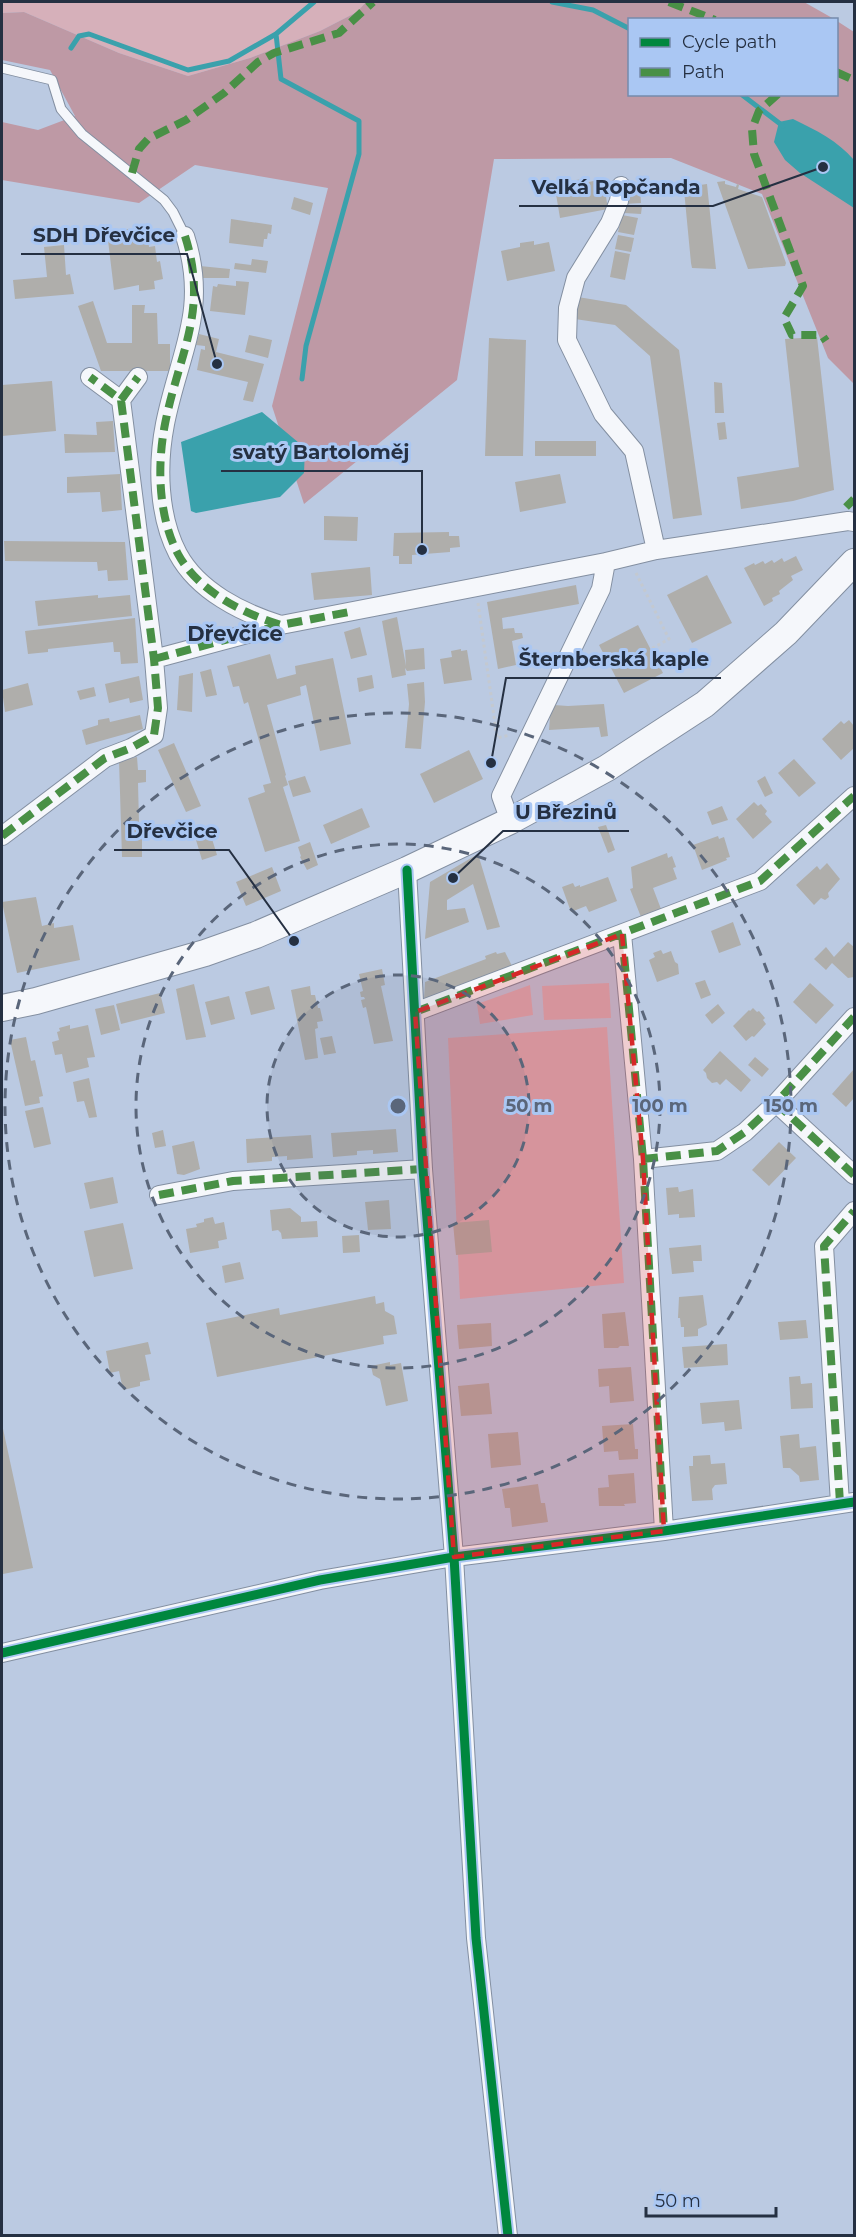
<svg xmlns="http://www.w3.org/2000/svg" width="856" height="2237" font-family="Montserrat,sans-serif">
  <rect width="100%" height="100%" fill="#bbcae2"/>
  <path fill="#d6b0ba" d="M2 2H366L357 12 320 31 250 58 188 76 119 53 24 12 2 13Z
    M609 983 611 1018 544 1020 542 986Z
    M530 985 533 1015 480 1024 477 1004Z
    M607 1027 624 1283 460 1299 448 1038Z"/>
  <path fill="#be99a5" d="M366 2H804L834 19 630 20V94H836L837 21 854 32V384L828 358 762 194 671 158 494 159 457 380 304 504 272 406 328 188 195 165 139 203 2 180V122L38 130 75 116 50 70 2 60V13L24 12 119 53 188 76 250 58 320 31 357 12Z"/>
  <path fill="#3aa1ac" d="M793 119C816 130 838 141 854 160V208L800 173 785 160 774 142 779 122Z
    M262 412 305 448 304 473 280 497 196 513 191 511 181 442Z"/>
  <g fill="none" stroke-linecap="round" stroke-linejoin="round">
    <path stroke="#3aa1ac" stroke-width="5" d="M552 2 593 10 630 29
      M71 48 79 36 89 34 188 70 229 61 276 34
      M741 94 783 126
      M302 379 306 346 359 154V121L281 79 276 34 314 2"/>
  </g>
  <path fill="#afaeab" d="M583 179 584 183 603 179 608 209 560 218 555 188 570 185 569 181Z
    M725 181V184L736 187 737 184 739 185 738 189 762 197 786 263 785 266 748 269 717 182Z
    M707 184 711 223 716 269 692 268 691 263 684 190 686 187Z
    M640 188 641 203 624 204V190Z
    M294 197 313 203 310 215 291 209Z
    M624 206H642L641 214 624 213Z
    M622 215 638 218 634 235 618 232Z
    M231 219 272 225 271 234 268 233 267 239H264L263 247 229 243Z
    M142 227 143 231 147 230 149 247 155 246 157 262 160 261 163 279 154 281 155 289 139 291V285L114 290 107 232Z
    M618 235 634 238 631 252 615 249Z
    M534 241V245L549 242 555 271 507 281 501 251 520 247V243Z
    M64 245 66 275 70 274 74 294 15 299 13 280 47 277 44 247Z
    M615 251 630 254 625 280 610 277Z
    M252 259 268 261 266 273 234 269 235 263 251 265Z
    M200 266 230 269 229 278H200Z
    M236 281 249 282 245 315 210 311 213 286 217 287 218 284 236 286Z
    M578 297 626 305 679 350 702 515 673 519 650 356 615 325 575 319Z
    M93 301 107 343H132V305H145L144 313H157L158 344H170V371H101L78 306Z
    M199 334 219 339 216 352 264 364 253 402 243 400 248 382 197 370 201 349 205 350V346L196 345Z
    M249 335 272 340 268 358 245 352Z
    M817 337 834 490 793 501 741 509 737 477 799 467 785 339Z
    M489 338 526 340 523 456H485Z
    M52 381 56 431 2 436V385Z
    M714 382 722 383 724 413H715Z
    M113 421 115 452 65 453 64 434 97 435 96 422Z
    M725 422 727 439 719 440 717 423Z
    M535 441H596V456H535Z
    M120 474 122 510 102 512 100 492 67 493V477Z
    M560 474 566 503 520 512 515 482Z
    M324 516 358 517 357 541 324 540Z
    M449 532V536H459L460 547 450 548V552L412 555V564H399V556H393L394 533Z
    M4 541 125 542 128 580 108 581 107 570 98 571 97 562 5 561Z
    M796 556 803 570 791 576 793 580 779 591 780 594 772 598 773 601 764 606 744 568 754 563 755 565 763 561 765 564 772 560 774 563 782 558 784 562Z
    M370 567 372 595 314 600 311 573Z
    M707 575 732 623 692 643 667 595Z
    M576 585 579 604 502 618 503 629 514 628 515 633H522L523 638 512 641 516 665 498 669 487 602Z
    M98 595V598L130 595 132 616 38 626 35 601Z
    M397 617 406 666 405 650 424 648 425 669 407 671 405 668 406 675 392 678 382 621Z
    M135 618 138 663 121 664 120 652H114L113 642 48 649V652L28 654 25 631Z
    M638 625 663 673 624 693 599 645Z
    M360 627 367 655 351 659 344 632Z
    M461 649V651L467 650 472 680 444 684 440 659 452 657 451 651Z
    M270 654 277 679 296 674 295 666 333 658 351 744 320 751 306 685 300 687 301 695 267 705 286 775 285 776 288 785 283 787 300 841 265 852 248 798 265 792 263 785 271 783 248 702 244 704 239 686 233 687 227 666Z
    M211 669 217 695 206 697 200 672Z
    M193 673 192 712 177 710 179 676Z
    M372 675 374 688 359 692 357 678Z
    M139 676 143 700 130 703 129 698 109 703 105 684Z
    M424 682 425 702 421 749 405 748 409 704 407 684Z
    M28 683 33 705 5 712 2 690Z
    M94 687 96 696 80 700 77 691Z
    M604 704 608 736 601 737 599 727 549 730 550 716 554 705 568 706Z
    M140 715 143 729 86 745 82 730 98 725V720L109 718 110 722Z
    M849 720 854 726V748L841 760 822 739 841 721 844 724Z
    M174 743 201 806 186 812 158 750Z
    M469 750 483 779 434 803 420 774Z
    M137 757 138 770H146V782L138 783 139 823H149V835H142V857H122L119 760Z
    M794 759 816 783 799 797 778 773Z
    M305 776 311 792 293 797 288 781Z
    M765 776 773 793 765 797 757 781Z
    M754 802 758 806 761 804 767 811 765 814 772 822 753 839 736 819Z
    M722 806 728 820 712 825 707 812Z
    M362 808 370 827 331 844 323 825Z
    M606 825 615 850 608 853 598 827Z
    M208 826 217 855 202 860 193 830Z
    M718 836 719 839 724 837 730 857 726 858 727 860 702 870 693 845Z
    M310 842 318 865 307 870 300 857 301 856 298 847Z
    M667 853 668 858 672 856 676 867 673 868 677 879 653 888 661 909 641 917 630 889 633 888 631 867Z
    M478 854 500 927 487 930 473 884 447 900V910L465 908 469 922 425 939 430 882Z
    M827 863 840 879 828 893 829 897 825 900 821 898 814 905 796 885 817 866 820 870Z
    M272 867 281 891 246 906 236 882Z
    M608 877 617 901 589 912 586 906 571 912 562 887 573 883 575 887 580 885V887Z
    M36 897 42 926 54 923V928L73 925 80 960 17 973 2 902Z
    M733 922 741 945 719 953 711 931Z
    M848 942 854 947V977L848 978 832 963 826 970 814 959 826 947 834 957Z
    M661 950 663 954 671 951 675 962 678 964 679 974 657 982 649 960 655 957 653 953Z
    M496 952 497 954 505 952 512 966 424 999 425 982 486 959 485 956Z
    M382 969 385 985 381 986 393 1041 374 1044 366 1007 363 1008 361 1000 365 999 364 997H361L360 992 363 991 359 974Z
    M705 980 711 995 701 999 695 983Z
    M810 983 834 1005 816 1024 793 1002Z
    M194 984 206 1037 186 1040 176 989Z
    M269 986 275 1009 251 1015 245 992Z
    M310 986 311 995H315L318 1008H320L323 1021 317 1022 318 1028 315 1029 318 1058 305 1060 291 990Z
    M160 993 165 1013 121 1024 116 1004Z
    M229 996 235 1019 211 1025 205 1002Z
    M718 1004 725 1013 712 1024 705 1015Z
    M114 1005 120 1030 101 1035 95 1009Z
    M753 1008 757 1012 759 1011 765 1018 763 1020 766 1024 754 1037 752 1036 746 1041 733 1026 749 1010 750 1011Z
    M70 1025V1029L88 1025 95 1057 87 1058 89 1067 66 1073 62 1054 55 1055 52 1042 59 1040 57 1032 60 1031 59 1028Z
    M332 1036 336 1053 324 1055 320 1038Z
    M26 1037 31 1061 35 1060 43 1096 39 1097 40 1103 25 1106 10 1040Z
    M720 1051 751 1080 741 1092 726 1079 720 1085 717 1082 712 1083 707 1078 706 1073 703 1070Z
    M755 1057 769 1069 762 1077 748 1065Z
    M854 1069V1098L846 1107 832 1094Z
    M89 1078 97 1117 89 1118 84 1101 77 1102 73 1082Z
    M43 1107 51 1144 34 1148 25 1111Z
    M396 1129 398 1152 373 1154V1150L357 1151V1155L333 1157 331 1133Z
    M163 1130 166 1146 155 1148 152 1133Z
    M311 1135 313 1158 287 1160V1156L272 1157V1161L247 1163 246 1139Z
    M194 1141 200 1169 184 1175 177 1174 172 1146Z
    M779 1142 796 1158 769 1186 752 1170Z
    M113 1177 118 1203 90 1209 84 1183Z
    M678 1187 679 1192 693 1189 695 1217 679 1218V1214L668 1215 666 1188Z
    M389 1200 391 1229 368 1230 365 1202Z
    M290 1208 301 1217V1222L317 1221 318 1237 282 1239 281 1233 278 1230 272 1231 270 1210Z
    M213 1217 215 1224 224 1222 227 1239 218 1241 219 1248 190 1253 186 1229 197 1227 196 1224 204 1222V1219Z
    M489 1220 492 1252 456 1255 453 1223Z
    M123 1223 133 1269 94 1277 84 1231Z
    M359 1235 360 1252 343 1253 342 1236Z
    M701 1245 702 1261H693L694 1272 672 1274 669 1248Z
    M240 1262 244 1279 225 1283 222 1266Z
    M703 1295 707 1325 698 1329V1336L684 1337V1327H681L680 1318H678L679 1297Z
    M375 1296 376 1304 384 1302 385 1311 394 1316 397 1334 383 1336 384 1344 217 1377 206 1323 279 1308 280 1315Z
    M625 1312 629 1346H620L618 1348H604L602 1314Z
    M806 1320 808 1338 780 1340 778 1322Z
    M491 1323 492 1346 459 1349 457 1325Z
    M148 1342 151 1354 145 1355 150 1380 140 1382V1386L123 1390 119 1371 110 1373 106 1351Z
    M727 1344 728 1365 684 1368 682 1347Z
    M390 1362V1365L401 1363 408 1401 386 1406 380 1379 373 1375 371 1366Z
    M631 1367 634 1401 610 1403 609 1386 599 1387 598 1369Z
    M800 1376 801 1384 812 1383 813 1408 791 1409 789 1377Z
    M489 1383 492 1414 461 1416 458 1386Z
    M739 1400 742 1429 725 1431 724 1422 702 1424 700 1403Z
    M2 1424 33 1568 3 1574 2 1567Z
    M633 1424 635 1449H638V1459L619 1460 618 1451 604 1452 602 1426Z
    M518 1432 521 1465 491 1468 488 1434Z
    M799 1434 800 1448 816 1446 819 1480 800 1482 799 1476 790 1468H783L780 1436Z
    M710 1455 711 1464 725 1463 727 1484 715 1485 712 1489 713 1500 692 1501 689 1466H693V1456Z
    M634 1473 636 1503 624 1504 625 1506H599L598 1488 609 1487 608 1475Z
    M538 1484 541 1503H545L548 1522 512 1527 510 1508H505L502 1489Z"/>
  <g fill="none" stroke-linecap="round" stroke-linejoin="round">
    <g stroke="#838fa1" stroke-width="11">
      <path id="service" d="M2 68 52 80 61 109 82 134 164 200 173 212 185 236"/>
    </g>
    <g stroke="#838fa1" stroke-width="20">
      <path id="minor" d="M621 186 619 201 610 223 576 278 568 308 567 340 603 414 634 451 656 550
        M185 236C209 311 179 353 165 424 157 465 158 516 178 554 198 591 242 613 281 625
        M121 400 138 377
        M154 659 281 625 606 562
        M510 821 501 796 601 589 606 562 656 550 848 521 854 522
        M2 836 105 758 131 748 154 735 158 708 154 659 121 400 90 377
        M407 870 423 1169 454 1557 476 1938 508 2236
        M622 934 643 1159 664 1531
        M415 1012 760 881 854 796
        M776 1103 854 1175
        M643 1159 717 1151 745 1132 776 1103 854 1017
        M159 1195 233 1181 423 1169
        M840 1503 824 1246 854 1211
        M2 1653 320 1580 454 1557 664 1531 854 1502"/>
    </g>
    <g stroke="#838fa1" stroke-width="28">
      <path id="secondary" d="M2 1008 36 1001 205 953 256 935 407 870 510 821 607 768 705 704 786 633 854 562"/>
    </g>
    <path stroke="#c4c9d0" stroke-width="3" stroke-dasharray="3 3" stroke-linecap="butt" d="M636 573 669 639 651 649
      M478 603 497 738 510 735"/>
    <use href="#service" stroke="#f5f7fb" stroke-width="9"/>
    <use href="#minor" stroke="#f5f7fb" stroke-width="18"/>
    <use href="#secondary" stroke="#f5f7fb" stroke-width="26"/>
    <path stroke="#499046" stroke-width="8" stroke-dasharray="15 8" stroke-linecap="butt" d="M669 2 715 20
      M836 72 854 80
      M778 94 759 111 752 129 754 154 803 286 784 318 792 335H822L826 341
      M132 173 139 149 148 139 186 120 224 93 258 62 274 53 339 33 373 2
      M185 236C209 311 179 353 165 424 157 465 158 516 178 554 198 591 242 613 281 625
      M121 400 138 377
      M846 507 854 499
      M154 659 281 625 349 612
      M2 836 105 758 131 748 154 735 158 708 154 659 121 400 90 377
      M622 934 643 1159 664 1531
      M415 1012 760 881 854 796
      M776 1103 854 1175
      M643 1159 717 1151 745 1132 776 1103 854 1017
      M159 1195 233 1181 423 1169
      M840 1503 824 1246 854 1211"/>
    <g stroke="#aac7f3" stroke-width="13">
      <path id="cycleway" d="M407 870 423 1169 454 1557 476 1938 508 2236
        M2 1653 320 1580 454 1557 664 1531 854 1502"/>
    </g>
    <use href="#cycleway" stroke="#00873e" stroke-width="9"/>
  </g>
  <path fill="#d62828" fill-opacity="0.2" stroke="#d62828" stroke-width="4.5" stroke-dasharray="12 8" stroke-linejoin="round" d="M622 934 643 1159 664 1531 454 1557 415 1012Z"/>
  <circle cx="398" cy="1106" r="131" fill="#5a667a" fill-opacity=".12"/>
  <g fill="none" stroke="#5a667a" stroke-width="3" stroke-dasharray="10 8">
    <circle cx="398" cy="1106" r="131"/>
    <circle cx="398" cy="1106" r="262"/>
    <circle cx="398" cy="1106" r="393"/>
  </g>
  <g text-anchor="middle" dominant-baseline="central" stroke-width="6" stroke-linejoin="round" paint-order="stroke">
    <g font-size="21" font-weight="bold" fill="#253042" stroke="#aac7f3">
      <text x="235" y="633">Dřevčice</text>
    </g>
  </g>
  <circle cx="398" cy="1106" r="9" fill="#5a667a" stroke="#aac7f3" stroke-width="3"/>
  <g font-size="18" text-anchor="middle" font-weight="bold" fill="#5a667a" stroke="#aac7f3" stroke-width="6" stroke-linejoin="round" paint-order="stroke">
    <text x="529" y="1112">50 m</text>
    <text x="660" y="1112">100 m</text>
    <text x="791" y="1112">150 m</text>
  </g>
  <path fill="none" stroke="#253042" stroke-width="2" d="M823 167L713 206H519M217 364L187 254H21M422 550L422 471H221M491 763L506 678H721M453 878L503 831H629M294 941L229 850H114"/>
  <g fill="#253042" stroke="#aac7f3" stroke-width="2">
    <circle cx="823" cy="167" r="6"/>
    <circle cx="217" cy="364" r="6"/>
    <circle cx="422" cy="550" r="6"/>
    <circle cx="491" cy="763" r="6"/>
    <circle cx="453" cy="878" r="6"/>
    <circle cx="294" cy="941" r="6"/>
  </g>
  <g font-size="20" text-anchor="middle" font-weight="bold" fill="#253042" stroke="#aac7f3" stroke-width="6" stroke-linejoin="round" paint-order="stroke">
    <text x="616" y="194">Velká Ropčanda</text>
    <text x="104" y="242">SDH Dřevčice</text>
    <text x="321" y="459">svatý Bartoloměj</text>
    <text x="614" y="666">Šternberská kaple</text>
    <text x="566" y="819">U Březinů</text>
    <text x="172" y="838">Dřevčice</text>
  </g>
  <rect width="856" height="2237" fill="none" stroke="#253042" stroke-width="6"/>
  <rect x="628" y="18" width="210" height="78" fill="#aac7f3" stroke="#758bac" stroke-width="1.5"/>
  <rect x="640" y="38" width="30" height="9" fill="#00873e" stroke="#758bac" stroke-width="1.5"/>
  <text x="682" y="48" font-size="18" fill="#253042">Cycle path</text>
  <rect x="640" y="68" width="30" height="9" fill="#499046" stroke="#758bac" stroke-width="1.5"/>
  <text x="682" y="78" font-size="18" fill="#253042">Path</text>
  <path d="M646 2207v9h130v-9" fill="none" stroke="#253042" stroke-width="3"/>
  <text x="655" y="2207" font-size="18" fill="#253042" stroke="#aac7f3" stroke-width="4.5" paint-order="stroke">50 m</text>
</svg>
